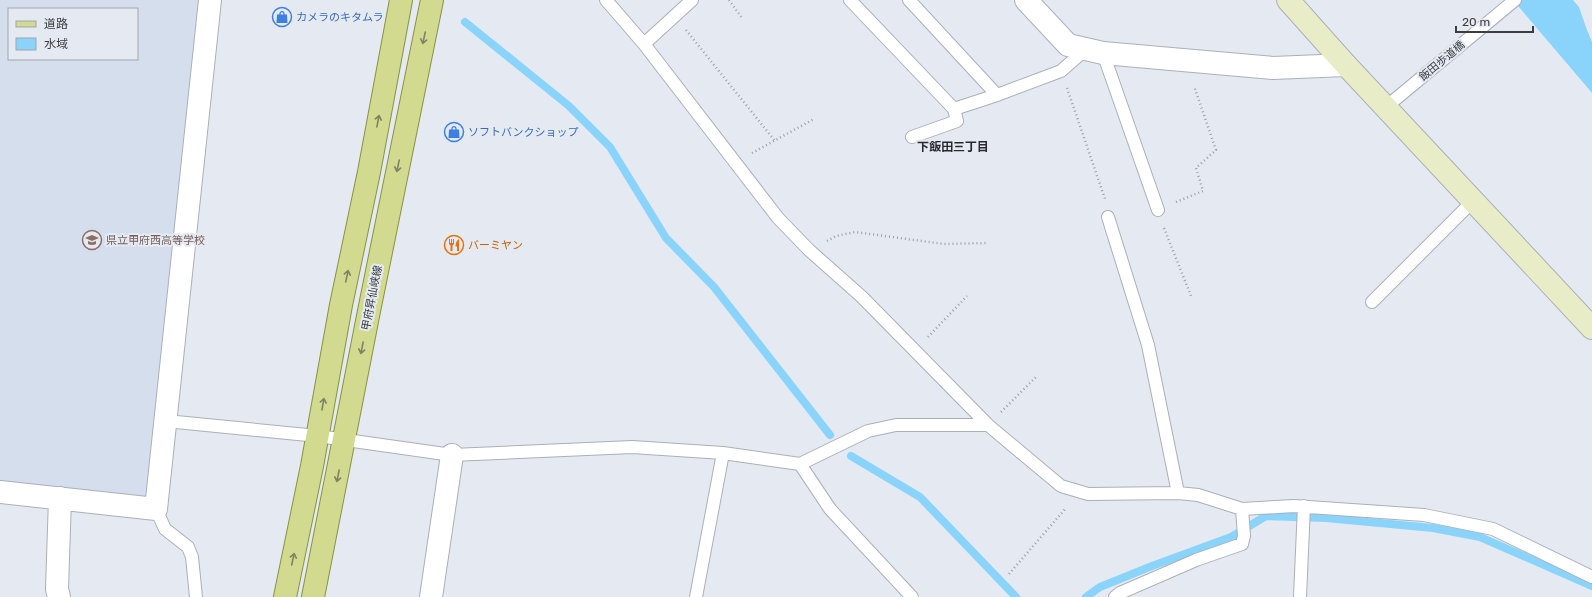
<svg xmlns="http://www.w3.org/2000/svg" width="1592" height="597" font-family="Rubik,'Noto Sans JP',sans-serif">
  <rect width="100%" height="100%" fill="#e5eaf2"/>
  <path fill="#d4deec" fill-rule="evenodd" d="M0 0H210L156 509 0 492ZM9 9H137V59H9Z"/>
  <path fill="#8ad4fb" d="M1513 0H1573L1579 7 1587 30 1592 42V93Z"/>
  <g fill="none" stroke-linecap="round" stroke-linejoin="round">
    <path stroke="#8ad4fb" stroke-width="8" d="M465 22 569 106 610 147 666 238 714 287 830 435
      M851 456 920 497 1016 597
      M1086 597 1100 587 1152 566 1231 537 1266 516 1326 518 1433 528 1480 537 1592 586"/>
    <g stroke="#abb0b7" stroke-width="14">
      <path id="lane" d="M606 0 644 44 778 218 809 250 862 297 988 425 1061 486 1088 494 1178 493 1198 495 1242 509
        M850 0 954 109 997 95 1061 71 1086 49
        M909 0 997 95
        M644 44 692 0
        M1103 53 1158 210
        M1386 107 1515 0
        M912 137 957 121 954 109
        M1108 217 1148 345 1178 493
        M1372 302 1473 201
        M166 421 318 436 452 455 632 447 723 453 800 464 868 431 896 425H988
        M800 464 830 509 912 597
        M156 509 165 529 188 547 192 557 196 597
        M696 597 723 453
        M1115 597 1120 593 1196 560 1242 544 1244 536 1242 509 1294 506 1424 515 1493 529 1592 577
        M1300 597 1304 506"/>
    </g>
    <g stroke="#abb0b7" stroke-width="24">
      <path id="street" d="M1026 0 1068 45 1103 53 1273 68 1346 65
        M0 492 156 509 210 0
        M59 597 57 589 60 498
        M431 597 452 455"/>
    </g>
    <g stroke="#abb0b7" stroke-width="24">
      <path id="secondary" d="M1288 0 1346 65 1592 328"/>
    </g>
    <g stroke="#889342" stroke-width="24">
      <path id="primary" d="M285 597 312 466 341 305 369 172 401 0
        M313 597 369 311 432 0"/>
    </g>
    <path stroke="#9c9fa5" stroke-width="2.5" stroke-dasharray="1 3" stroke-linecap="butt" d="M729 0 742 18
      M686 30 775 141
      M1067 88 1105 199
      M752 153 814 119
      M1176 202 1203 191 1196 168 1216 150 1194 86
      M1164 228 1191 296
      M827 241 836 236 855 232 944 244 987 243
      M928 337 967 296
      M1001 412 1037 376
      M1009 574 1066 508"/>
    <use href="#lane" stroke="#fff" stroke-width="12"/>
    <use href="#street" stroke="#fff" stroke-width="22"/>
    <use href="#secondary" stroke="#e8edc7" stroke-width="22"/>
    <use href="#primary" stroke="#d1da8e" stroke-width="22"/>
  </g>
  <defs><path id="oneway-shaft" d="M-6 0H5M1.5-3L5.5 0L1.5 3" fill="none" stroke-width="1.6" stroke-linecap="round" stroke-linejoin="round"/></defs>
  <g stroke="#7e8463">
    <use href="#oneway-shaft" transform="translate(424 38) rotate(102)"/>
    <use href="#oneway-shaft" transform="translate(378 121) rotate(-79)"/>
    <use href="#oneway-shaft" transform="translate(398 166) rotate(102)"/>
    <use href="#oneway-shaft" transform="translate(347 276) rotate(-78)"/>
    <use href="#oneway-shaft" transform="translate(362 348) rotate(101)"/>
    <use href="#oneway-shaft" transform="translate(323 404) rotate(-80)"/>
    <use href="#oneway-shaft" transform="translate(338 476) rotate(101)"/>
    <use href="#oneway-shaft" transform="translate(293 559) rotate(-78)"/>
  </g>
  <defs>
    <g id="shop-ring" transform="scale(1)"><circle r="9.5" fill="#e5eaf2" stroke="#3f7fe0" stroke-width="1.5"/><path d="M-5-2.5h2.3a2.7 3.5 0 0 1 5.4 0H5L5.5 6h-11ZM-1.5-2.5h3a1.5 2.3 0 0 0-3 0Z" fill="#3f7fe0"/></g>
    <g id="school-ring" transform="scale(1)"><circle r="9.5" fill="#e5eaf2" stroke="#8d6e63" stroke-width="1.5"/><path d="M0-5L7-2L0 1L-7-2ZM-4 1L0 2.5L4 1V4Q0 6-4 4Z" fill="#8d6e63"/></g>
    <g id="restaurant-ring" transform="scale(1)"><circle r="9.5" fill="#e5eaf2" stroke="#e8710a" stroke-width="1.5"/><path d="M-5-6h1v4h1v-4h1v4h1v-4h1v5L-1.5 .5V6h-2V.5L-5-1ZM5-6V6H3V1.5H1.5Q1.5-4 5-6Z" fill="#e8710a"/></g>
  </defs>
  <g fill-rule="evenodd">
    <use href="#shop-ring" x="282" y="17"/>
    <use href="#shop-ring" x="454" y="132"/>
    <use href="#school-ring" x="92" y="240"/>
    <use href="#restaurant-ring" x="454" y="245"/>
  </g>
  <g text-anchor="middle" dominant-baseline="central" stroke-width="4" stroke-linejoin="round" paint-order="stroke">
    <g font-size="11" fill="#366cbe" stroke="#e5eaf2" text-anchor="start">
      <text x="296" y="17">カメラのキタムラ</text>
      <text x="468" y="132">ソフトバンクショップ</text>
    </g>
    <g font-size="11" fill="#3b3d40" stroke="#e5eaf2">
      <text transform="translate(1442 61) rotate(-40)">飯田歩道橋</text>
      <text transform="translate(372 298) rotate(-79)">甲府昇仙峡線</text>
    </g>
    <g font-size="11" fill="#785e54" stroke="#e5eaf2" text-anchor="start">
      <text x="106" y="240">県立甲府西高等学校</text>
    </g>
    <g font-size="11" fill="#c56008" stroke="#e5eaf2" text-anchor="start">
      <text x="468" y="245">バーミヤン</text>
    </g>
    <g font-size="12" font-weight="bold" fill="#272b30" stroke="#e5eaf2">
      <text x="953" y="147">下飯田三丁目</text>
    </g>
  </g>
  <rect x="8" y="8" width="130" height="52" fill="#e5eaf2" stroke="#a1a5ab"/>
  <rect x="16" y="21" width="20" height="6" fill="#d1da8e" stroke="#a1a5ab"/>
  <text x="44" y="28" font-size="12" fill="#3b3d40">道路</text>
  <rect x="16" y="38" width="20" height="12" fill="#8ad4fb" stroke="#a1a5ab"/>
  <text x="44" y="48" font-size="12" fill="#3b3d40">水域</text>
  <path d="M1456 26v6h77v-6" fill="none" stroke="#3b3d40" stroke-width="2"/>
  <text x="1462" y="26" font-size="12" fill="#3b3d40" stroke="#e5eaf2" stroke-width="3" paint-order="stroke">20 m</text>
</svg>
